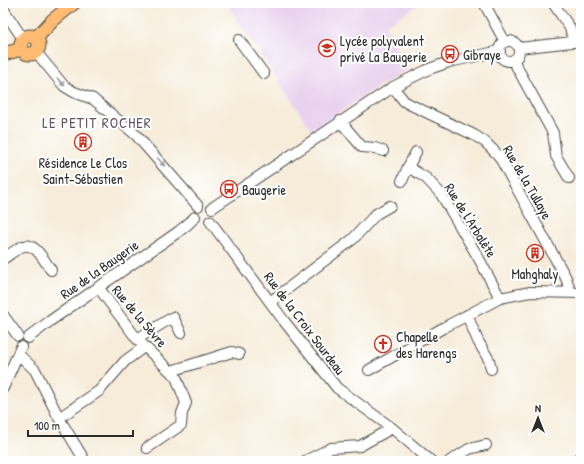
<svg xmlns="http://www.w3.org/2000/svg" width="584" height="464" font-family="'Patrick Hand',sans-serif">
  <rect width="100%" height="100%" fill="#fff"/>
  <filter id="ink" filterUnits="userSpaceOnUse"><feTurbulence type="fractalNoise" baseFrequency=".025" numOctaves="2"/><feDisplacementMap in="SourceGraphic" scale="8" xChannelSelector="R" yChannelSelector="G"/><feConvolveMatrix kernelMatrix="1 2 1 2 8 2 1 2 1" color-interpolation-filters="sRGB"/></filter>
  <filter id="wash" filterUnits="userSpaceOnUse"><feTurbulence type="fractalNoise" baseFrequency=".012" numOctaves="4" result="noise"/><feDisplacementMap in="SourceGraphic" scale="16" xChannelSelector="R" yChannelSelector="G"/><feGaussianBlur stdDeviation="0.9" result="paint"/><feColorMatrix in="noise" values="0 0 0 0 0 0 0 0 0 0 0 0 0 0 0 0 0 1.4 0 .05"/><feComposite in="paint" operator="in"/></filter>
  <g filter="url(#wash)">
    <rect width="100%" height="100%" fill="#f6ecd9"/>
    <path fill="#e9d2ee" d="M226 3H418L419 4 385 26 409 69 379 86 312 131Z"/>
  </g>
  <g filter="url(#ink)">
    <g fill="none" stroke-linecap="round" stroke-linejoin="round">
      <g stroke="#494845" stroke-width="12">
        <path id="minor" d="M484 3 505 42
          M553 3 570 28 574 42
          M4 10 19 33 24 38
          M239 40 264 74
          M499 51a10 10 0 1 1 20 0a10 10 0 1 1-20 0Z
          M519 48 581 41
          M36 52 64 86 74 92 93 99 136 135 198 206
          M513 60 553 133 556 156 569 178
          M393 87 404 101 409 104 474 135 485 142 499 156 566 278 571 293
          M340 121 362 147 375 148 383 151
          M416 152 408 167 426 178 441 194 478 257 500 298
          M402 181 408 167
          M212 208 393 87 429 69 449 62 500 51
          M210 221 284 321 337 388 392 428 431 461
          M3 259C9 255 15 250 21 247 35 240 44 261 51 270
          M98 287 137 339 176 377 186 403 182 413 181 425 147 448
          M270 302 353 239 376 214 390 206
          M3 315 18 336
          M467 315 478 341 489 360 491 369
          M28 338 50 321 178 232 188 224 195 217
          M137 339 173 317 181 333
          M18 354 35 370 59 418 85 461
          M369 370 443 328 500 298 530 292 581 293
          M171 371 232 352 239 354
          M3 388 21 347
          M59 418 99 391 125 361 144 347
          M305 461 331 448 360 446 392 428
          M450 461 469 449 486 445
          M576 461 581 457"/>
      </g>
      <g stroke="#494845" stroke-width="15">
        <path id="major" d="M21 45a9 9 0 1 1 18 0a9 9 0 1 1-18 0Z
          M36 38 53 20 74 3
          M3 54 22 49"/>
      </g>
      <use href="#minor" stroke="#fff" stroke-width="10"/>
      <use href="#major" stroke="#febb71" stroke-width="13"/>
    </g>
    <defs><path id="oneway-solid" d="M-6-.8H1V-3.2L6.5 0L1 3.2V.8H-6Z"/></defs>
    <g fill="#a0a0a0">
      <use href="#oneway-solid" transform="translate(61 82) rotate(47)"/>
      <use href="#oneway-solid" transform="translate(161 162) rotate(49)"/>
    </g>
  </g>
  <defs>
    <g id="school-ring" transform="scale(0.9)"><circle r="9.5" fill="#fff" stroke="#c8321e" stroke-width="1.5"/><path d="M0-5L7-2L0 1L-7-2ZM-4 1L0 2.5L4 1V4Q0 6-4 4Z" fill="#c8321e"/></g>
    <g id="bus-ring" transform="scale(0.9)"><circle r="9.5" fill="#fff" stroke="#c8321e" stroke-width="1.5"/><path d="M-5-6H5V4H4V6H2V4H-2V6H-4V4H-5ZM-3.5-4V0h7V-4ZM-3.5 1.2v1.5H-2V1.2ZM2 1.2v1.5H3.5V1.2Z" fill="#c8321e"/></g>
    <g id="building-ring" transform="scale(0.9)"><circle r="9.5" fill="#fff" stroke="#c8321e" stroke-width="1.5"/><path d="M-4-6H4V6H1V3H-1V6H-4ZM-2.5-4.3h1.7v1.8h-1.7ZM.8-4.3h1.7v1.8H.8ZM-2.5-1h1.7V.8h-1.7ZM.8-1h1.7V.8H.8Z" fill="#c8321e"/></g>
    <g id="church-ring" transform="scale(0.9)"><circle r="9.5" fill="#fff" stroke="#c8321e" stroke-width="1.5"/><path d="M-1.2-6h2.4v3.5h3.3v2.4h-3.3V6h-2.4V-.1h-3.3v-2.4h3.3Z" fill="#c8321e"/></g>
  </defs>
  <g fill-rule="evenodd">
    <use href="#school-ring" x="327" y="48"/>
    <use href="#bus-ring" x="450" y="54"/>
    <use href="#building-ring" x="83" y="142"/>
    <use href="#bus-ring" x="229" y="189"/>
    <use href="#building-ring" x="535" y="253"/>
    <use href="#church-ring" x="383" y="344"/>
  </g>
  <g text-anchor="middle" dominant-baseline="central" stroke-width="4" stroke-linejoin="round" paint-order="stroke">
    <g font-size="14" fill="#2b2b2b" stroke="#fff" text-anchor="start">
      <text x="340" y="40">Lycée polyvalent<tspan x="340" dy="16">privé La Baugerie</tspan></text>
      <text x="463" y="54">Gibraye</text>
      <text x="83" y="162" text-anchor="middle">Résidence Le Clos<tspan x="83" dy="16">Saint-Sébastien</tspan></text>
      <text x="242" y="189">Baugerie</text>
      <text x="535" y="273" text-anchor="middle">Mahghaly</text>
      <text x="396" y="336">Chapelle<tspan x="396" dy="16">des Harengs</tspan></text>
    </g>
    <g font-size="14" fill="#2b2b2b" stroke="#fff">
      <text transform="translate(528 182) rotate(60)">Rue de la Tullaye</text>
      <text transform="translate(471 220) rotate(58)">Rue de l'Arbalète</text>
      <text transform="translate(99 269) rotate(-35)">Rue de la Baugerie</text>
      <text transform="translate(140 316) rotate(50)">Rue de la Sèvre</text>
      <text transform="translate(305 323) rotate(53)">Rue de la Croix Sourdeau</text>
    </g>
    <g font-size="15" letter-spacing="1" fill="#61535e" stroke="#fff">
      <text x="97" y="122">LE PETIT ROCHER</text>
    </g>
  </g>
  <rect width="584" height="464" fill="none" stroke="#fff" stroke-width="16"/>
  <g transform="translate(538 418)" stroke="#ffffff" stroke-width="3" paint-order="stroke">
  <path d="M0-3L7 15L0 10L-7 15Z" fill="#2b2b2b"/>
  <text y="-6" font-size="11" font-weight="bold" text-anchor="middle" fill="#2b2b2b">N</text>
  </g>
  <path d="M28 430v6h105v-6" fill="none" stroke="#2b2b2b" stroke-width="2"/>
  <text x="34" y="430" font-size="12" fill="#2b2b2b" stroke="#ffffff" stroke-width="3" paint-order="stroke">100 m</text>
</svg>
